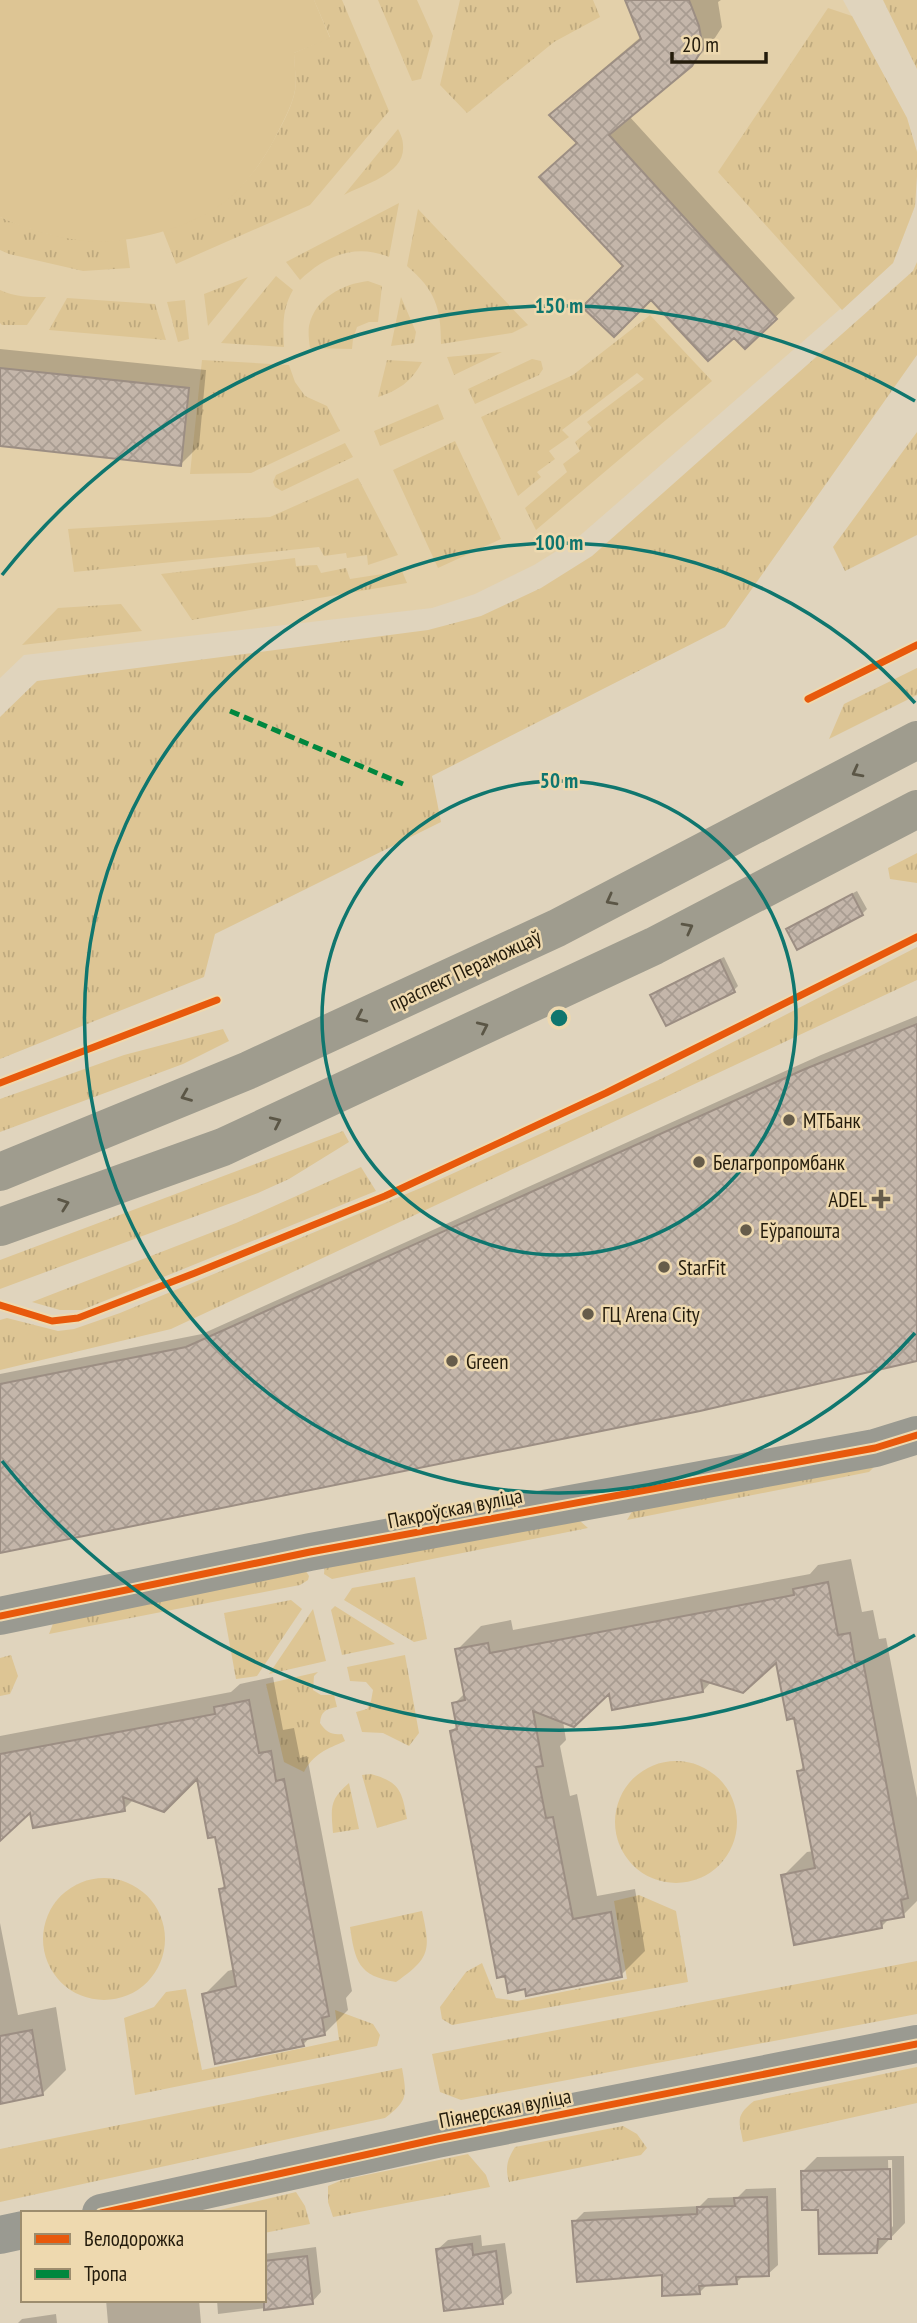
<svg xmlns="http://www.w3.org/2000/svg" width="917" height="2323" font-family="'PT Sans Narrow',sans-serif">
  <defs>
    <pattern id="grass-tufts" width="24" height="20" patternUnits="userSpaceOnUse" patternTransform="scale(1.75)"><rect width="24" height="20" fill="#ddc594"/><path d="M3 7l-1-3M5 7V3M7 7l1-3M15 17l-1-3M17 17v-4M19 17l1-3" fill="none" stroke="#bea97e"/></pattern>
    <pattern id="building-cross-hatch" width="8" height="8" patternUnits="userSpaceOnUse" patternTransform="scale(1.75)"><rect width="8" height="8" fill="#c4b6aa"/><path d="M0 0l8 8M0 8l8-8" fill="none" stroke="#a89c91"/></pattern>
  </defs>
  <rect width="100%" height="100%" fill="#e0d4bd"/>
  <path fill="#e3d0aa" d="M0 0H843L907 118 917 152 915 206 893 263 576 539 534 565 475 594 432 608 24 655 0 678Z"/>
  <path fill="url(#grass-tufts)" d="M314 0H342L389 111 310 205 176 264 163 231C219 210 248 190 276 136 283 123 292 106 295 91 297 79 294 65 294 53L330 37Z
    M378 0H417L433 36 421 79 412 81Z
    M460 0H593L600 17 554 42 467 113 440 85Z
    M883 0H917V69Z
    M828 8 852 16 907 118 917 152V176L915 206 893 263 842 310 718 172Z
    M398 129C400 133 403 139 403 145 406 174 364 184 344 195Z
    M399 203 389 257C355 243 325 256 300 280L286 262Z
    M418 209 528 325 512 333 441 344C441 307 435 290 407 266Z
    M0 217C40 234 82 245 126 239L130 268 83 271 9 254 0 250Z
    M917 262V355L725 627 432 776 441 822 215 934 204 977 0 1059V717L37 681 428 630 481 616 541 588 592 556 913 271Z
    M276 276 293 290C282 309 283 325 284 347L221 343Z
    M248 277 208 326 204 294Z
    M368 281 382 286 378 322H369L357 327 353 339 352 349 310 348C309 341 308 332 309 326 315 298 343 284 368 281Z
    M0 290C14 297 30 297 46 297L27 325H2L0 323Z
    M401 297 416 332 414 343 391 346Z
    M67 298 155 304 166 340 49 330Z
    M185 300 189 339 178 342 167 302Z
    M650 315 712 381 536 530 525 508 567 472 563 464 580 451 575 442 592 428 587 422 644 379 637 373 562 430 569 437 549 451 555 459 537 472 541 477 518 496 481 417 573 375Z
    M502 352 454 375 447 357Z
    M532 359 541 361 543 369 539 375 475 404 468 389Z
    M202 360 289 365 295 382 305 396 327 406 340 431 251 473 190 474Z
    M387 360 422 362C411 382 399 390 378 397Z
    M438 404 444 419 380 446 374 431Z
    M917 432V535L845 571 833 547Z
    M455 441 501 539 438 568 393 470Z
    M345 443 353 457 282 491 275 487 273 482 276 475Z
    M358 478 398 555 368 565 367 555 347 558 346 553 324 556 319 547 74 572 68 529 270 517Z
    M295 558 296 566 317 565 321 573 346 568 350 579 402 571 407 583 192 620 161 574Z
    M121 604 142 631 22 645 58 608Z
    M917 668V695L829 739 844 704Z
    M917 853V883L890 879 888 868Z
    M917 947V980L171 1329 0 1370V1320L7 1318 58 1331 74 1329 120 1313 423 1187 663 1078Z
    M223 1029 229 1041 183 1064 0 1132V1099L124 1055Z
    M343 1131 349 1142 289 1179 258 1193 0 1289V1260Z
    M361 1167 376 1191 82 1310H60L32 1302 236 1223Z
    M874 1467 869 1472 627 1520 633 1510Z
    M580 1521 588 1528 332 1579 324 1574 325 1563Z
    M304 1568 309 1576 308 1580 300 1585 49 1634 54 1621Z
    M415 1577 427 1639 414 1642 344 1600 352 1588Z
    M291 1600 302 1609 257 1676 236 1679 224 1613Z
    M335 1606 395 1644 342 1655 331 1610Z
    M313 1609 326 1661 269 1674Z
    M11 1655 18 1676 10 1694 0 1696V1658Z
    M405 1655 419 1733 409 1746 383 1733 362 1732 356 1712 367 1709 371 1701 373 1690 366 1682 350 1681 347 1667Z
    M318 1672 314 1676 313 1690 321 1695H334L337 1707C326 1709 321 1711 320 1723 326 1732 331 1735 342 1734L345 1741C327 1749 313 1754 304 1772L284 1762 266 1684Z
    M615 1822a61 61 0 1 1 122 0a61 61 0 1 1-122 0Z
    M371 1774C400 1782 402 1791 407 1819L377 1828 362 1775Z
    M349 1783 359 1829 333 1833C331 1808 329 1800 349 1783Z
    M43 1939a61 61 0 1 1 122 0a61 61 0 1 1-122 0Z
    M639 1895 676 1911 688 1982 452 2025 442 2019 440 2007 466 1972 482 1963 496 1998 517 2001 627 1979 614 1901Z
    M422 1911C431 1951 430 1958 396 1982 358 1976 355 1961 350 1927Z
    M917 1961V2014L461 2100 440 2092 432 2054Z
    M186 1989 202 2070 339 2040 335 2010 373 2024 380 2035 377 2046 135 2095 124 2018 154 2007 166 1992Z
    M917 2067V2103L743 2142C739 2120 735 2116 754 2101Z
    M402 2068C407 2096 408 2100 385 2118L0 2202V2149Z
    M623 2126 637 2134 647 2148 641 2155 509 2182C505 2167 507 2160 515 2147Z
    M468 2154 486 2175 490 2187 333 2217 328 2202V2186L342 2180Z
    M296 2192 305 2206 310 2224 264 2233V2213H207Z"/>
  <path fill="#ddc594" d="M0 0H314L330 38 294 53C294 65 297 78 295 90 292 107 281 125 274 140 262 162 248 182 228 199 192 229 123 247 77 240 50 236 24 228 0 217Z"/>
  <path fill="#0003" fill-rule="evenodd" d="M627 0H721L718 2 722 27 711 44 690 65 629 116 795 298 745 347 734 335 625 266 579 142 552 115 571 96 642 36Z
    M0 349 206 370 199 446 181 464 0 444Z
    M857 891 867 909 862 914 798 948 788 929 793 925Z
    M724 957 738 986 734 990 653 996 657 991Z
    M917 1016V1359L0 1551V1374L202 1334 821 1055Z
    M851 1559 862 1612 873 1610 879 1639 886 1638 917 1798V1901L903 1915 890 1918 882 1926 783 1876 807 1852 814 1851 799 1771 805 1765 796 1716 777 1660 712 1681 703 1691H610L563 1721 566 1740 560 1746 570 1796 577 1794 597 1896 635 1889 645 1951 621 1975 527 1994 452 1731 458 1725 454 1704 465 1693 457 1650 481 1626 511 1620 513 1630 810 1574 818 1565Z
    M273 1677 283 1730 294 1728 300 1758 307 1756 352 1991 346 1998 348 2010 324 2034 311 2036 303 2045 204 1995 228 1971 235 1969 221 1889 226 1884 217 1835 198 1776 134 1799 124 1809 31 1810 0 1838V1736L231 1692 240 1684Z
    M0 1923 18 2015 56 2007 66 2070 42 2094 0 2102Z
    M904 2156 905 2223 877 2252 820 2208 803 2171 817 2157ZM888 2160H892L893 2226 890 2230Z
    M776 2188 778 2265 768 2274 744 2275 736 2283 708 2284 699 2293 574 2222 584 2212 700 2206 708 2198 738 2197 746 2189Z
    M481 2235 482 2246 505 2243 512 2293 502 2302 438 2249 448 2240Z
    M316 2247 321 2292 312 2302 218 2314 217 2300H264V2254Z
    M106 2300H199L201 2323H108Z
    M56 2314 57 2323H18L22 2319Z"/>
  <path fill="url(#building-cross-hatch)" stroke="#9c8e83" stroke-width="2" d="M625 0H689L699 26 703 48 692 66 609 135 777 319 745 349 734 338 708 361 651 300 614 337 582 307 623 266 539 177 577 143 549 115 641 39Z
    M0 368 189 388 181 466 0 446Z
    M852 894 863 915 797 950 786 929Z
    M720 960 735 992 666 1026 650 995Z
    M917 1024V1361L700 1411 0 1553V1384L186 1347 805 1069Z
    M828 1582 838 1635 850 1633 855 1662 863 1661 908 1898 901 1900 904 1917 881 1921 882 1928 794 1945 781 1875 815 1868 797 1771 804 1770 794 1718 787 1720 776 1663 743 1693 701 1680 703 1692 612 1710 609 1694 574 1727 533 1711 543 1766 536 1767 546 1818 553 1817 573 1919 611 1912 622 1977 526 1996 525 1989 508 1993 505 1976 497 1978 450 1731 457 1729 452 1703 465 1700 455 1649 488 1643 490 1653 794 1595 793 1589Z
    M249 1700 259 1753 271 1751 276 1781 284 1779 329 2016 322 2018 325 2035 302 2040 304 2046 215 2064 202 1994 236 1986 219 1889 225 1888 215 1837 208 1838 197 1779 164 1812 123 1797 125 1811 33 1828 30 1813 0 1841V1754L215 1714 214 1707Z
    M32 2030 43 2095 0 2104V2036Z
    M890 2169 891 2239H878L877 2253 819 2254 818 2210H802L801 2171Z
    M767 2197 769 2276 736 2277 737 2284 699 2286 700 2294 662 2296V2275L577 2282 572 2221 697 2214V2207L735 2206 734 2198Z
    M472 2244 473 2255 496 2251 503 2304 444 2311 436 2249Z
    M307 2256 313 2304 264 2310V2261Z"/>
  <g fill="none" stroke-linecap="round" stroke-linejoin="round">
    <path stroke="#9a9a91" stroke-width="38" d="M0 1616 310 1552 875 1448 917 1435
      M101 2213 437 2139 917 2044
      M0 2235 23 2230"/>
    <path stroke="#9f9c8e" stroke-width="38" d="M0 1172 249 1070 557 928 917 740
      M0 1227 223 1147 654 946 917 809"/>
    <path stroke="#00873e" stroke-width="5" stroke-dasharray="10 5" stroke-linecap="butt" d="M230 711 403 784"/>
    <g stroke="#eed9af" stroke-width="11">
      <path id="cycleway" d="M808 699 917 645
        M0 1083 217 1000
        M0 1305 52 1321 78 1318 195 1273 385 1196 606 1093 917 937
        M0 1616 310 1552 875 1448 917 1435
        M101 2213 437 2139 917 2044"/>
    </g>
    <use href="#cycleway" stroke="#e8590c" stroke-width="7"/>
  </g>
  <defs><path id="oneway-chevron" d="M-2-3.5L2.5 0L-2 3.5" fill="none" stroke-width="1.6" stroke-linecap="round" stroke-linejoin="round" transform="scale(1.75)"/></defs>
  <g stroke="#5b5646">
    <use href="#oneway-chevron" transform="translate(857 772) rotate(152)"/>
    <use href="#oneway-chevron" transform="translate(611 900) rotate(152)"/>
    <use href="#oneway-chevron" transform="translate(688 928) rotate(-28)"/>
    <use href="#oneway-chevron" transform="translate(361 1017) rotate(155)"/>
    <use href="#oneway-chevron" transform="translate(483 1027) rotate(-25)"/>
    <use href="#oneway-chevron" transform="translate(186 1096) rotate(158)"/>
    <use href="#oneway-chevron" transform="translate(276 1122) rotate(-25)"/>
    <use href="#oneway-chevron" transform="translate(64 1204) rotate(-20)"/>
  </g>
  <g fill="none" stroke="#0f766e" stroke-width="3.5">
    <circle cx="559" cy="1018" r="237"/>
    <path d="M915 1333A475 475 0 1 1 915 703"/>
    <path d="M915 1635A712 712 0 0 1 2 1461M2 575A712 712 0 0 1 915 401"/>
  </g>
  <g fill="#665c4a" stroke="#eed9af" stroke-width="2.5">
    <circle cx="789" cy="1120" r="7"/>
    <circle cx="699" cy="1162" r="7"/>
    <path d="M877.5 1188.5h7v7h7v7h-7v7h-7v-7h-7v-7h7z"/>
    <circle cx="746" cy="1230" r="7"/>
    <circle cx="664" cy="1267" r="7"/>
    <circle cx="588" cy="1314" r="7"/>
    <circle cx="452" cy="1361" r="7"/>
  </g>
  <g text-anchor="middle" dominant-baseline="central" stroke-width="5" stroke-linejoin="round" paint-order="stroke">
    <g font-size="21" fill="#241c0c" stroke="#eed9af">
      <text transform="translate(465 970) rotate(-25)">праспект Пераможцаў</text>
      <text transform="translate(455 1508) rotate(-11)">Пакроўская вуліца</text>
      <text transform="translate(505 2108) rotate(-11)">Піянерская вуліца</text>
    </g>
    <g font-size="21" fill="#241c0c" stroke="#eed9af" text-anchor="start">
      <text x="803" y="1120">МТБанк</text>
      <text x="713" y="1162">Белагропромбанк</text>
      <text x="867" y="1199" text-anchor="end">ADEL</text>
      <text x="760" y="1230">Еўрапошта</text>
      <text x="678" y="1267">StarFit</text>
      <text x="602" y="1314">ГЦ Arena City</text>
      <text x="466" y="1361">Green</text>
    </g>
  </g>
  <circle cx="559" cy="1018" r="10" fill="#0f766e" stroke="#eed9af" stroke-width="3.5"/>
  <g font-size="21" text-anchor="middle" font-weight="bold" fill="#0f766e" stroke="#eed9af" stroke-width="5" stroke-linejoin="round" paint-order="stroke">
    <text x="559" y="313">150 m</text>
    <text x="559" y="550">100 m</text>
    <text x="559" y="788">50 m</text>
  </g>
  <rect x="21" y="2211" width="245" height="91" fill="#eed9af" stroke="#9d8d6e" stroke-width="2"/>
  <rect x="35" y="2234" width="35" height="10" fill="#e8590c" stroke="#9d8d6e" stroke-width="2"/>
  <text x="84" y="2246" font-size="21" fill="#241c0c">Велодорожка</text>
  <rect x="35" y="2269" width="35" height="10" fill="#00873e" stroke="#9d8d6e" stroke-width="2"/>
  <text x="84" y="2281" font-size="21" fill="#241c0c">Тропа</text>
  <path d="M672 52v10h94v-10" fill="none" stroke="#241c0c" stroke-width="3.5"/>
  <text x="682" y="52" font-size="21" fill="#241c0c" stroke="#eed9af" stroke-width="5" paint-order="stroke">20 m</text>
</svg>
